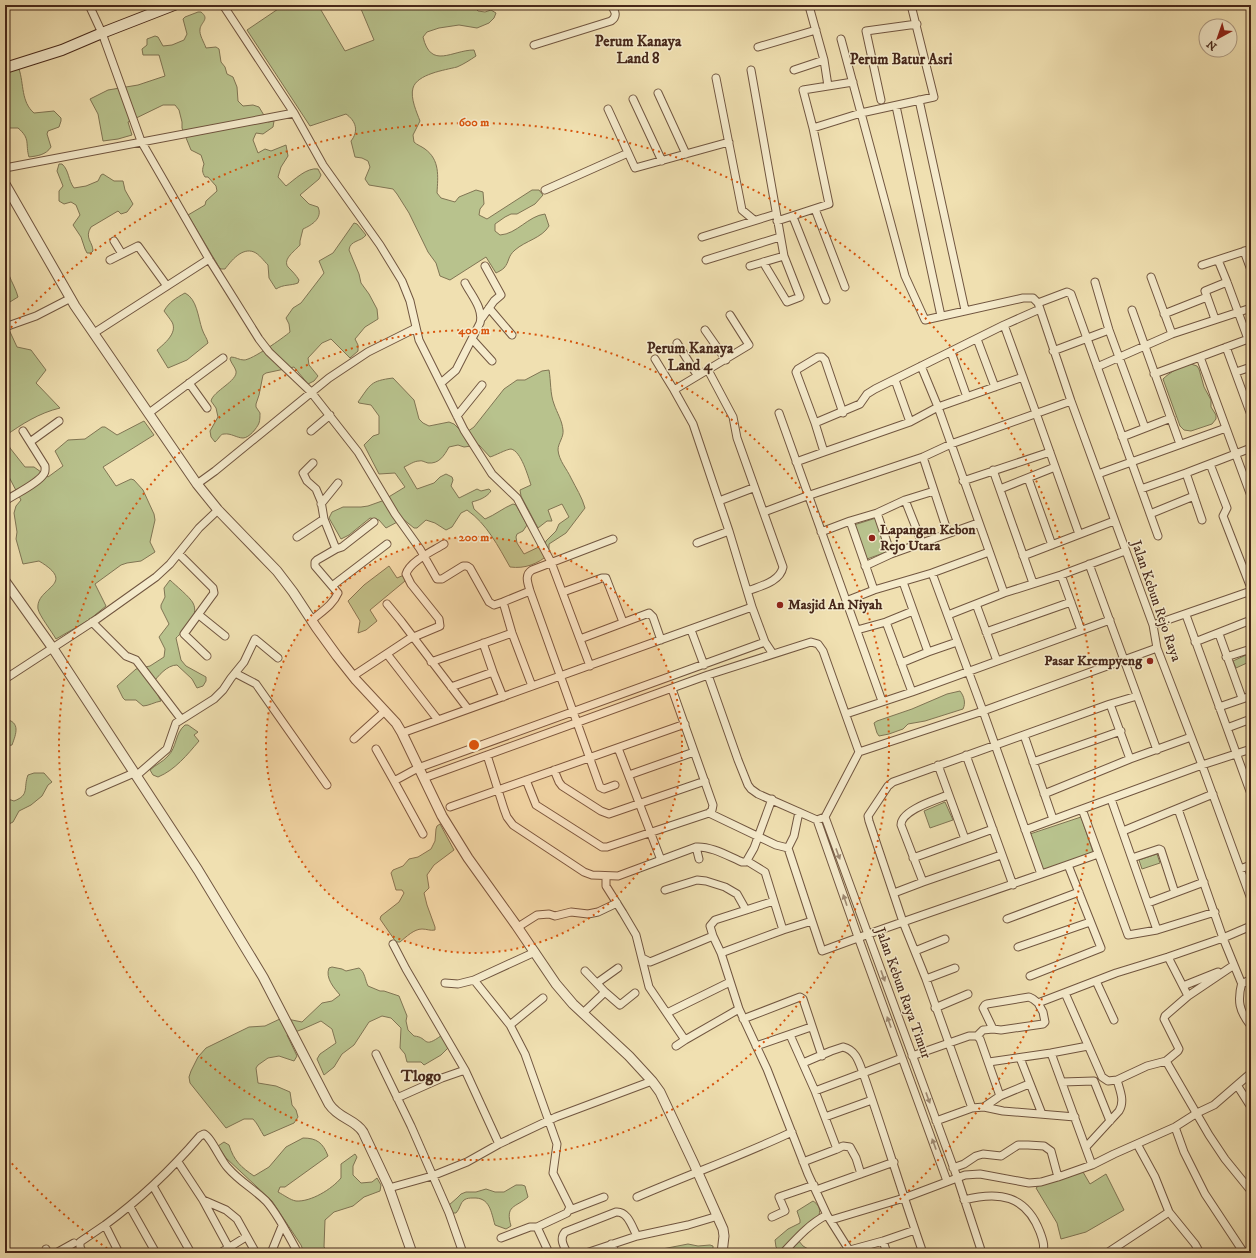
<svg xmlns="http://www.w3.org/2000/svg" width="1256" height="1258" font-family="'IM FELL DW Pica',serif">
  <rect width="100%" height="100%" fill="#f0e0b1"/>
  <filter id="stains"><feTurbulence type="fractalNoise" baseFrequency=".005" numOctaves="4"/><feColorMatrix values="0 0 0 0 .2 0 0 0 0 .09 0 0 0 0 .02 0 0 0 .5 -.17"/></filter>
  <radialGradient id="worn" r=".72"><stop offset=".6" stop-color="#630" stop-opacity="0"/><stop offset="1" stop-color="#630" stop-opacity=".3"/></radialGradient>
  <path fill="#b8c28d" stroke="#807554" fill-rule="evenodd" d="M284 5H318L345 51 374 40 361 9V5H474V7L478 11 485 12 491 10 496 13 494 18 489 23 477 28 459 25 439 28 427 32 423 37C431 70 452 50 474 50L476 56C470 60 464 64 457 67 445 70 417 74 413 88 410 98 417 113 420 121L413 135 414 142C417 145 421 146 425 149 440 160 438 176 437 193L441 198 455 202 459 197 476 190 483 192 484 204 480 209 479 215 487 219 532 190H539L543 195 535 204 517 214H511L505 217 495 224V231L500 235C517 234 528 216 545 214L549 226C542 238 525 241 515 250 507 257 510 261 504 268 502 270 498 272 496 273L486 257 450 280 440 276 436 263 428 252 409 213 397 194 393 189 369 185 365 179 370 167 368 161 362 158 355 157 351 141C359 131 356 121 346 114L310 126 247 30Z
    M198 12H201C210 19 201 22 200 29 199 35 204 42 206 48L216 47 219 49 221 62 225 67 227 74 233 77 237 87 238 101 243 106 253 105 259 107 268 122 274 121 273 127 263 134 256 133 253 140 258 153 265 149 271 151 286 145 288 156 281 167 278 177 286 186C294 180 307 167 318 169L321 175 319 179 300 195 309 204 318 207C323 218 312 225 303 229L300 241V245C296 250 282 259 288 267 292 271 296 275 299 280L298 283C290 286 284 284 276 289L269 278 268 265C264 261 259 254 254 252 242 247 231 261 225 269H221L219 267 188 215 205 205 206 201 217 191 216 186 208 177H205C202 172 202 170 204 164L201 155 191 150 182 128V122L179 110 175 105H163L128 122 132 135 118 139 103 141 98 114 90 99 108 90 138 85 165 76 159 55H143L142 49 147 45V39L155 36 158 37 163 46 172 45 184 40 187 34 183 19 185 17Z
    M16 69H19C24 84 21 102 34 113L54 111 61 118V121L59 127 48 131 47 134 51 147C46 155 37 156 29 157 25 144 31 139 18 128H9L5 116 8 110 5 102V74Z
    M59 164H62C69 170 68 180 74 188L86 186 98 181 101 175 103 174 114 181H123L125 190 133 204 127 212 121 214 118 211 91 227C84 238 93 242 93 251L91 253H87L85 249 81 237 73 225 80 215 76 205 71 202 64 204 59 201V191L63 186 57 171Z
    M354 223 357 224 366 235C361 242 350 240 349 250L359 274 361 283 369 294 377 309 378 319 365 327 355 339 358 345V351L350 358 331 339 322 343 308 358 309 365 318 376 314 381 308 384 294 367 266 373 263 375 259 395 256 404V407L260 413C260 416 260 420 259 423 257 428 249 438 243 438 237 438 231 433 224 434 220 434 219 439 215 442L211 437 210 431 218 417 216 408 211 401C213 391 238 381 236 371 235 367 231 363 230 359L231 357C236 357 239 360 244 360 252 360 283 338 290 332L289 324 286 318 293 308 301 303 324 273 319 261 333 253Z
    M5 260C9 264 7 270 9 275 12 283 16 289 18 297L5 305Z
    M185 293C197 299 198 317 202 329 204 335 207 338 208 343L187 360 168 368 157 350C164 344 178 333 172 322 170 319 167 315 164 311 169 302 176 298 185 293Z
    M5 321 17 347 31 350 46 370 36 383 60 408C39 413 22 424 5 436Z
    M1191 364 1197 366 1199 369 1204 387 1211 400V407L1216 415V419L1212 424 1191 431 1184 430 1180 426 1163 379C1170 372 1181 366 1191 364Z
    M549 370C551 381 550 394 554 404 557 413 562 420 563 430 564 437 558 443 558 450 559 461 567 469 571 478 576 488 582 497 585 508L566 533 549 544V554C538 564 525 569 510 567 498 546 487 524 467 510L461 513 452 527 446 530 435 523 426 520 417 528H414L403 519 386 528 379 520 370 518 349 535 341 539 329 518 332 512 343 507H361L368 506 382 501 405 487 395 473 379 474 364 445 373 436 379 434V416L371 405 359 403 358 402C371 384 370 381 393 378L414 400 419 419 423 423 429 426 449 422 454 424 464 434 474 427 504 389 517 380H525L542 371ZM458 445 464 447 479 445 490 457C494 456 507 449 511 449 521 451 528 476 531 485L520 490 521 496 538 528 547 521H552L548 510 562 504 569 517 559 524 556 531 546 541 545 544 524 554 517 543 516 537 517 534 523 531 527 525 516 505 513 504C503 508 495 515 485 519L474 509 472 502C479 500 486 498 491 491L489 489 481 491 477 489 459 498 451 486 453 480 452 477 446 474 440 477 434 483 417 489 404 467C409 465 414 461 419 461 422 460 424 462 428 463 439 464 444 456 449 447Z
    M144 421 154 435 103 467 116 486 131 479 134 480 143 490 154 514 155 520 150 542 155 552 141 561 127 563 121 565 95 584 106 606 89 620 56 639C52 632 39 615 38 609 35 587 79 585 39 561L23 564 16 539 17 532 14 513 16 506 21 500 9 477 5 478V438L10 448 25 467H34L48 477 63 466 55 451 68 440 85 439 102 427H105L117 435Z
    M876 518 889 551 867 559 854 525Z
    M389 566 397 578 404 575 405 581 370 610 377 621 366 630 358 633 360 621 348 601 364 585Z
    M170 580C175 585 190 597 193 603 200 616 184 630 176 638L181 660 186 666 206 677V681L203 686 197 688 192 679 177 665C167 665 158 676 152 684L161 701C155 702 148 706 143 706L136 700H125L123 698 117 686 136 669 150 666 164 657 165 649 159 637 169 624 161 608V605L165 597 164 588Z
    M1246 655 1249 662 1236 668 1233 661Z
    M960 691C964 696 966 703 963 709L925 721 908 724 903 729 889 734 879 736 877 733 874 723 877 721 912 709 947 694Z
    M5 719C21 722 16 734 12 745L6 746Z
    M185 725H188L198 732 194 735 199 741C187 755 175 770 158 777L153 775 150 770C155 765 163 762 168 756 177 747 175 733 185 725Z
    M34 773H44L52 782 48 785 42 796 31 805 19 811 13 822 5 826V798L14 801C30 795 23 788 28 775Z
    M945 802 953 820 930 828 924 811Z
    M1081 817 1094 855 1044 872 1030 834Z
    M440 824 454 850 434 865 427 875 429 888 424 893 427 905 435 927V930C430 931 427 929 422 929 414 929 406 937 400 942H396L380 919 381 916 399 902 404 893 402 890H396L391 873 393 870 403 866 409 859 418 857 431 849 435 841 436 829 437 826Z
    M1157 854 1160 863 1142 869 1139 860Z
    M332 967 342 969 346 971 359 968C365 972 365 980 368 986L380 991H384L399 996 407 1016 406 1021 408 1030 414 1036C429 1037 422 1050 442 1035L448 1048 441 1055 424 1065 421 1062H407L405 1054 400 1048 401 1028 391 1018 382 1016 369 1022 354 1045 342 1054 334 1067 324 1075 317 1059 320 1054 336 1043 332 1029 321 1021 303 1029 287 1035 297 1056 294 1061 279 1056 268 1058 258 1065 256 1068 258 1083 276 1086 290 1092 292 1105 296 1110 298 1117 294 1123 264 1136C260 1130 258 1124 253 1119H244L226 1128 190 1083 189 1077 191 1071 198 1057 206 1048 249 1027 265 1026 282 1018 302 1022 322 1003 332 1001 340 995C334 988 325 978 329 968Z
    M303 1138C317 1138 323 1143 328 1156L285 1187H280L278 1192C284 1195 290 1200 296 1201 311 1202 332 1189 341 1178V1164L355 1154 357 1157 353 1166V1175L361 1183 372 1182 377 1178 381 1185 380 1191 364 1197 353 1206 334 1212 325 1220 324 1247 329 1253H311L309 1250H303L301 1245 272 1201 226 1158 218 1146 224 1142 229 1145C234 1161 241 1167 254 1176L269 1167 286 1147Z
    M1081 1172H1083L1090 1184 1106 1174 1124 1210 1086 1232 1061 1239 1057 1223 1036 1188 1041 1184Z
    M516 1185H522L525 1186 528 1197C515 1208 505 1205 511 1226L506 1229 495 1225C491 1212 490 1197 473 1198 470 1198 467 1198 464 1200 460 1203 460 1209 456 1213H452L449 1205 457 1198 461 1194 466 1192H476L486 1189 495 1192H504Z
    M813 1201C818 1204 821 1209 819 1215 816 1221 803 1234 798 1240L803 1246 815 1253H791L787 1251 780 1252 776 1247 775 1240 788 1229 800 1223V1220L797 1211Z
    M688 1244 698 1246 710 1245 713 1246V1249L711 1252 703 1253H647L657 1250Z"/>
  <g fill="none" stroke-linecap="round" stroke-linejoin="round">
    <g stroke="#715640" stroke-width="9">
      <path id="minor" d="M89 5 102 33 141 141 209 259 259 339 269 352 311 392 358 452 395 514 420 549 437 579H442L463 566H467L470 568 489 602 494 605 503 602 530 591
        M223 5 294 113 323 165 380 245 402 281 410 301 419 340 464 430 492 474 517 498 551 562 590 666
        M809 6 824 60 828 86
        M841 39 861 113 934 97 911 5
        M534 45 611 21C618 16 615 11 611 5
        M758 47 816 30
        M751 70 784 256 800 297 787 302 763 262
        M794 70 824 60
        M716 78 742 210 754 220
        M658 93 686 154
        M633 99 662 161
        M881 100 866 31 917 24
        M919 100 965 310
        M896 106 941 316
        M608 109 635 168 729 142
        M813 128 861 113 905 276 925 320 1023 298H1033L1038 303 1071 401 1153 625 1157 648 1202 765 1251 899
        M5 168 294 113
        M545 190 628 153
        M815 209 845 287
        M793 217 826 300
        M777 221 829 204 813 128 803 90 853 82
        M702 237 776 214
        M114 241 122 254
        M1244 251 1251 270
        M110 260 138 246 167 286
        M706 260 780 237
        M1202 265 1251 249
        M750 266 784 256
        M1151 277 1172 334
        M1095 282 1109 330 1145 428
        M1227 282 1248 339
        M1038 303 1067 292 1071 294 1158 536
        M489 308 512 335
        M1132 310 1180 444
        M1164 314 1207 297
        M482 318 494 301 501 295 485 266
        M1215 319 1205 291 1227 282 1218 260
        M1004 325 1036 413 1079 534
        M5 327 36 316 71 298
        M705 330 726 360
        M94 333 209 259
        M472 339 492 361
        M977 339 995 387
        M677 343 697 375
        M1226 347 1251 415
        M1053 351 1109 330
        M951 352 967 397
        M1200 357 1251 496
        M655 359 674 390 693 424 729 531 752 607 765 642 773 654
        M921 366 938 407 1004 593
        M1097 367 1172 334 1251 308
        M708 370 733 417 737 438 783 567C780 582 760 586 748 591
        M1236 372 1251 367
        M1154 374 1251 338
        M895 380 910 422
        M189 383 207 408
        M441 383 456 370 480 323C484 309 471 295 465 283
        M674 390 749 345 730 315
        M149 413 223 358
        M779 413 882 701
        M457 416 482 385
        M815 423 796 372 798 369 818 357H822L825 360 843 413
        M311 431 330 415
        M1122 437 1171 418
        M30 442 59 421
        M824 452 910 422 938 407 1023 377
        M923 457 948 533
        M796 462 824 452 815 423 860 404 867 394 875 389 1004 325 1040 309
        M1210 464 1227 508 1223 516 1251 588
        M993 470 1033 583
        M1098 474 1226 428
        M1028 478 1052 545
        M963 481 1050 452
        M197 484 215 471 329 378 368 352 416 328
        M1000 489 1055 467
        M1141 489 1186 473
        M905 500 922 543
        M5 501C15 494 37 484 43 475 46 472 45 469 45 466L23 431
        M719 501 753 488
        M321 504 338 483
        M764 512 807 496 923 457 951 444 1071 401
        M877 513 891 554
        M1150 514 1194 496
        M1202 520 1186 473 1251 448
        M850 521 874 590
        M821 532 850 521 877 513 905 500 934 491
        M297 537 324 519
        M613 539 532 570C524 575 528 583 530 591L600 787 604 789 615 785
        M697 543 729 531
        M336 549 342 547 374 522
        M179 554 213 588 214 593 211 597 184 634 207 656
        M1023 556 1114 521
        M1089 564 1157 750
        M865 566 891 554 978 523
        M932 573 983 711 1041 874
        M1061 575 1081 630
        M903 582 928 652
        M332 586 387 544
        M563 592 602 578H606L623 622
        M846 601 874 590 932 573 989 552
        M503 602 512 633 532 686
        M387 604 401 621 468 709
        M976 604 997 661
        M199 615 225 636
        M948 615 1004 593 1061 575 1125 551
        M1186 615 1251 794
        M312 620C321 612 333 605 338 593L315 566V562L317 560 336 549 324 519 321 501 316 489 307 481 303 473 313 463
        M92 622 126 656 136 660 181 719
        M886 622 912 692
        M1153 625 1251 591
        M691 630 704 665
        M857 630 886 622 913 611
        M986 632 1071 602
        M1219 634 1242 698
        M580 639 649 613 653 617 661 640
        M1195 642 1251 620
        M387 654 438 720
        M1226 657 1251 649
        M431 662 512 633
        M901 663 928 652 957 642
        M493 672 503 697
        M235 673 256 684 327 785
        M353 676 409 639 440 626 439 619 411 584 406 574C410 561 433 551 444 544
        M5 679 97 619 156 577 170 564 199 528 218 510
        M451 687 493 672 483 643
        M1110 704 1130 759
        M1219 707 1251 696
        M846 714 912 692 1110 620
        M1227 728 1251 719
        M402 733 752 607
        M1024 735 1053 819
        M354 739 385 711
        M618 748 661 860
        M376 749 394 781 418 768 765 642
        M859 752 983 711 1157 648
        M487 755 504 809 507 817 513 825 584 872 592 875 618 876 696 847C711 846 728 856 742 862H746L754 848 772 799
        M966 755 1013 885
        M1033 762 1121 731
        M938 765 965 839
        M554 770 559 782 562 786 601 811 609 814 705 781
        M629 775 694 752
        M136 776 167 749 176 723 214 699 223 690 231 678 244 662 255 639 278 658
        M424 778 708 675 811 642 818 644 823 651 859 752 825 817 817 820 758 794 751 789 748 785 738 760 708 675
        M526 780 536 805 602 847H607L709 813 712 810 713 805 672 689
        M394 781 423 834
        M90 792 134 773
        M1044 794 1130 759 1191 737
        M1111 799 1157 930
        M450 807 685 724
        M1082 809 1128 935 1157 930 1215 912
        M1178 809 1223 938 1241 982 1244 983 1251 979
        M709 813 776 845 788 848
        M825 817 957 1177 982 1253
        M817 820 858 937 947 1181
        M1025 830 1202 765 1251 749
        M1123 831 1213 794
        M696 847 699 859
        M913 858 993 829
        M1132 858 1159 849 1161 850 1175 893
        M747 861 765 872 783 930
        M1240 869 1251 865
        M606 876V886L623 913 636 935 649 987 685 1040 739 1009
        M923 882 901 825C901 810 936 800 948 795
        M665 890 697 880 706 881 725 887 737 894 746 910
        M894 893 923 882 1001 855
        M774 901 715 920 710 926 713 936 721 953 739 1009 767 1069 808 1174 827 1215 851 1253
        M1148 903 1204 882
        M1007 919 1079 892
        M812 921 822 951C913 917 1007 887 1098 854
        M518 927 537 915 549 914 555 916 571 912 588 914 598 912 617 903
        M393 944 406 969 465 1070 499 1144
        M1018 947 1090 922
        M915 951 945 939
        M721 953 783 930 812 921 788 848 794 836 799 812
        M1168 957 1188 996
        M642 958 650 962 655 960 713 936
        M585 971 605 992 620 1005 635 993
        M1030 976 1101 948 1068 865
        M926 979 955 968
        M474 980 510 1025 525 1054 557 1144 553 1173 570 1207 567 1213 537 1227 549 1253
        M1096 981 1114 1020
        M1242 982C1237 1001 1239 1011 1251 1026
        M445 983 458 984 474 980 535 952
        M597 983 618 968
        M1183 986 1218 972
        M1065 993 1102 1077 1108 1081 1117 1080 1147 1066 1166 1061 1178 1051 1179 1049 1164 1019 1165 1016 1188 996 1234 965
        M935 1008 968 994
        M583 1013 605 992
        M667 1013 730 982
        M743 1019 800 997 803 999 822 1056
        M510 1025 543 998
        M993 1029 983 1008 985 1005 987 1004 1029 997 1033 999 1038 1003 1116 973 1168 957 1223 938 1251 926
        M790 1035 815 1091 837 1149 803 1162
        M977 1036 983 1030 993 1029 1001 1030 1043 1024 1045 1022 1043 1012 1038 1003
        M676 1046 685 1040
        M756 1046 811 1027
        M1051 1053 1092 1165
        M376 1054 411 1126 449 1213 463 1253
        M912 1056 969 1036H977L980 1039 1000 1096
        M902 1058 863 1073C884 1133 902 1193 923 1253
        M1020 1058 1042 1114
        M1166 1061 1209 1135 1225 1159 1251 1191
        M989 1062 1051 1053 1088 1046
        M803 1063 831 1051 843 1047C856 1050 859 1062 863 1073L815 1091
        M1062 1082 1094 1081 1110 1121
        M1237 1085 1251 1107
        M397 1098 442 1078 465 1070
        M984 1107 1000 1096 1029 1084
        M972 1108 926 979 903 922 869 821 868 816 888 786 893 782 1110 704 1137 696
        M825 1117 872 1100
        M936 1121 972 1108 984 1107 1003 1111 1075 1117
        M1175 1127 1184 1152 1205 1194 1244 1253
        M1137 1144 1155 1177 1169 1212 1195 1244 1200 1253
        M1086 1147 1119 1111C1125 1101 1120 1091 1117 1080
        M837 1149 843 1146 850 1147 856 1158 861 1174
        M178 1162 203 1200 229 1248
        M953 1168 964 1164 976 1156 983 1154 1001 1156 1018 1145H1028L1044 1146 1051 1151 1058 1177
        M153 1186 191 1253
        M389 1188 432 1176 467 1162 499 1144 556 1117 652 1081
        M816 1190 894 1162
        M637 1197C688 1175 741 1156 792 1132
        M203 1200 226 1210 237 1219 256 1253
        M964 1200C999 1191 1026 1195 1040 1232 1042 1238 1046 1247 1042 1253
        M130 1207 156 1253
        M570 1210 604 1197
        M772 1217 785 1211 779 1197 814 1185
        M831 1220 904 1198 965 1175 980 1174 1029 1183 1041 1182 1058 1177 1092 1165 1114 1154 1175 1127 1197 1113 1214 1105 1251 1073
        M501 1238 530 1227H537
        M883 1241 887 1253
        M611 1244 616 1253
        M46 1249 48 1253
        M850 1250 883 1241 915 1230
        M56 1253 74 1243
        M83 1253 80 1247V1242L105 1225
        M119 1253 105 1225C142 1198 170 1171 200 1136L204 1134C211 1137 221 1161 228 1168 239 1181 254 1189 266 1201 277 1213 290 1238 298 1253
        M220 1253 246 1237
        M271 1253 282 1226
        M567 1253C564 1246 559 1239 565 1232L616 1212C628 1211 632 1227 637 1236
        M586 1253 637 1236 688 1225 718 1216
        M783 1253C796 1239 810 1223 827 1215
        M1107 1253 1169 1212"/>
    </g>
    <g stroke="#715640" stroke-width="11">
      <path id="tertiary" d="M5 184 75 306 197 484 218 510 277 571 293 592 316 627 337 656 356 680 396 723 402 733 442 816 468 858 516 925 556 984 573 1004 629 1056 652 1081 660 1092 694 1164 723 1229 724 1236 722 1253
        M5 581 52 647 198 870 263 977 329 1104C339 1119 355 1119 363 1132L388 1185 412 1253"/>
    </g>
    <g stroke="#47281a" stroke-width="12">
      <path id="secondary" d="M5 68 62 50 102 33 174 5"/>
    </g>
    <use href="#minor" stroke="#f5ebcc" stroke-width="7"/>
    <use href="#tertiary" stroke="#f5ebcc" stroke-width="9"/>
    <use href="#secondary" stroke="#f5ebcc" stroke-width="10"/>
  </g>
  <defs><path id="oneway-solid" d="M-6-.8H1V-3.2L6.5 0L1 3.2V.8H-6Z"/></defs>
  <g fill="#9e8a73">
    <use href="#oneway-solid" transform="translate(838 854) rotate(70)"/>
    <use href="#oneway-solid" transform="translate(845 900) rotate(-109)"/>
    <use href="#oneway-solid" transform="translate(883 976) rotate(70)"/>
    <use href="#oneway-solid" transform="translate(889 1022) rotate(-110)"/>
    <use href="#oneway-solid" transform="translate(928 1098) rotate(70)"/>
    <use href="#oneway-solid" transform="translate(934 1144) rotate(-110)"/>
  </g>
  <circle cx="474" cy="745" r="208" fill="#d8540d" fill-opacity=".12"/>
  <g fill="none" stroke="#d8540d" stroke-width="2" stroke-dasharray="2 4">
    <circle cx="474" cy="745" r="208"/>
    <circle cx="474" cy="745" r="415"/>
    <path d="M112 1252A623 623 0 0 1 7 1158M7 332A623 623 0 1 1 836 1252"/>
  </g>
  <g fill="#8f2418" stroke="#f5ebcc" stroke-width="1.5">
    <circle cx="872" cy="538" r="4"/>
    <circle cx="780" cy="605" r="4"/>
    <circle cx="1150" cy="661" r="4"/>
  </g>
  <g text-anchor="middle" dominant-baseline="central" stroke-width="3" stroke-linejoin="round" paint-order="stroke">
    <g font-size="14" font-weight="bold" fill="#47281a" stroke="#f5ebcc" text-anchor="start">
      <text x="880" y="530">Lapangan Kebon<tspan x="880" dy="16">Rejo Utara</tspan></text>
      <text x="788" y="605">Masjid An Niyah</text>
      <text x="1142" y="661" text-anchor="end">Pasar Krempyeng</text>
    </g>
    <g font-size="14" fill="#47281a" stroke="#f5ebcc">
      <text transform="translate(1156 601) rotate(71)">Jalan Kebun Rejo Raya</text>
      <text transform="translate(903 993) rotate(70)">Jalan Kebun Raya Timur</text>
    </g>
    <g font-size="15" font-weight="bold" fill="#47281a" stroke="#f5ebcc">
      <text x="638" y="41">Perum Kanaya<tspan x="638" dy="17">Land 8</tspan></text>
      <text x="901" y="59">Perum Batur Asri</text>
      <text x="690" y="348">Perum Kanaya<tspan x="690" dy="17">Land 4</tspan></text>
    </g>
    <g font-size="16" font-weight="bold" fill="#47281a" stroke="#f5ebcc">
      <text x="421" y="1076">Tlogo</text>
    </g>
  </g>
  <circle cx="474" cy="745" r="6" fill="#d8540d" stroke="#f5ebcc" stroke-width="2"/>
  <g font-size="12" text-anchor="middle" font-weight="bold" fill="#d8540d" stroke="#f5ebcc" stroke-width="3" stroke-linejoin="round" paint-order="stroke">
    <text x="474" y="126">600 m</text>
    <text x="474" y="334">400 m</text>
    <text x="474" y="541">200 m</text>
  </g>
  <rect width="1256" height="1258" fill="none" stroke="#f0e0b1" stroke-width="20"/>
  <rect x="6" y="6" width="1244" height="1246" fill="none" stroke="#47281a" stroke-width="2"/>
  <rect x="10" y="10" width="1236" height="1238" fill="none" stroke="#47281a"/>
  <g transform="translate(1218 38) rotate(220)"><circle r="19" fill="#f5ebcc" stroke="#af9d85"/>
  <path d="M0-3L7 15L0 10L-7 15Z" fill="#8f2418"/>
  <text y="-6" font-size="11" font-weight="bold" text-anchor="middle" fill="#47281a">N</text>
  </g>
  <rect width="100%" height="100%" filter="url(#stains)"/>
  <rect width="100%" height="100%" fill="url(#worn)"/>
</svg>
